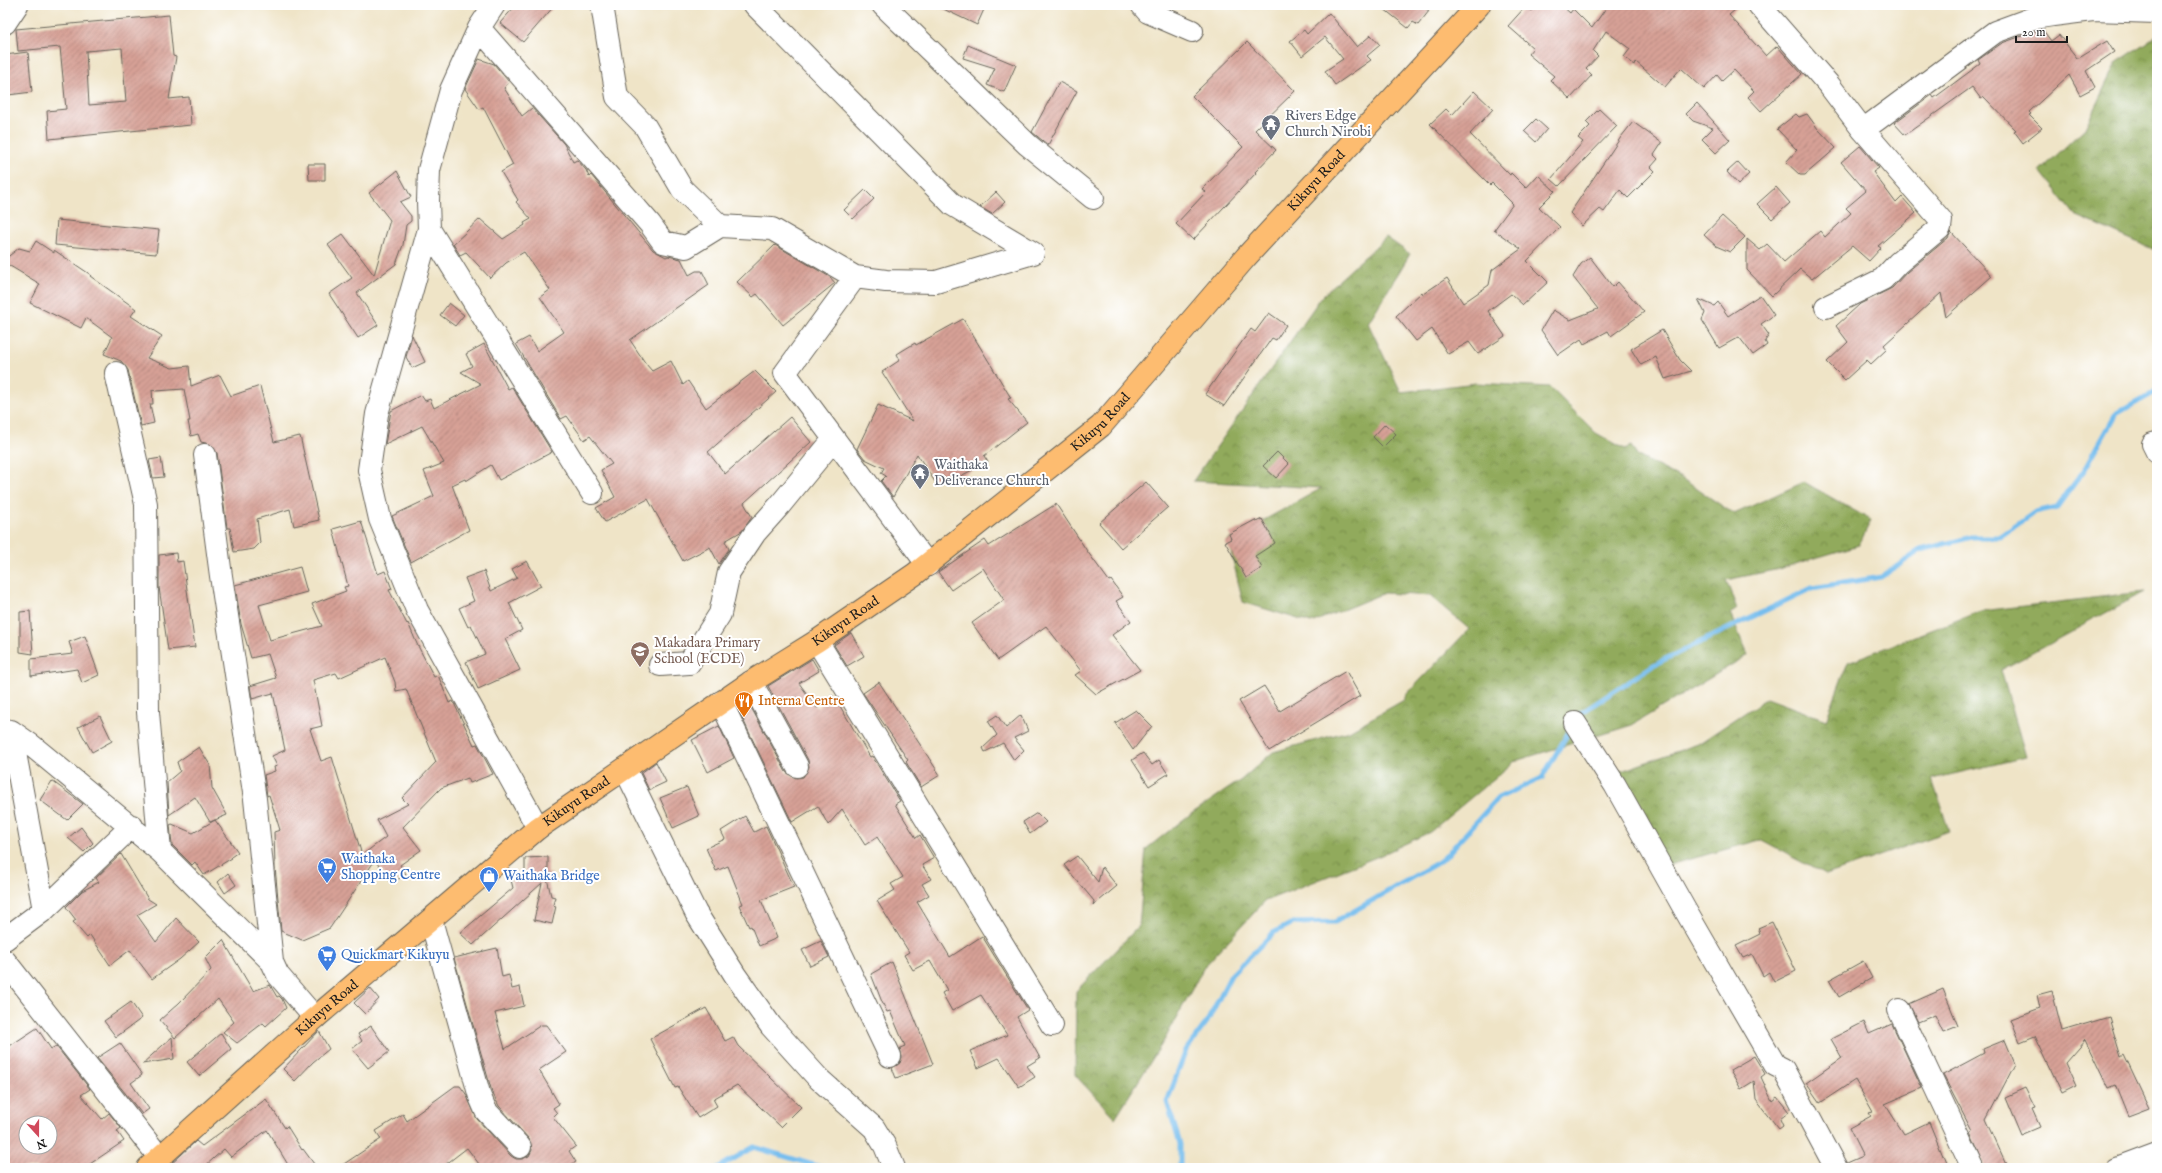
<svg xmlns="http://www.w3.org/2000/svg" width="2162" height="1173" font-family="'IM FELL English',serif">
  <defs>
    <pattern id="forest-crowns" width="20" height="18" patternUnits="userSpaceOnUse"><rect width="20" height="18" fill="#91aa5b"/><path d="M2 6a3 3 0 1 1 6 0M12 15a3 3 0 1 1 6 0" fill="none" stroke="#768a4a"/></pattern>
    <pattern id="building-hatch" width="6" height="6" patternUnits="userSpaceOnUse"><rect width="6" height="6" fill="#d7a196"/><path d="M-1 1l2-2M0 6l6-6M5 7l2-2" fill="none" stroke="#ae827a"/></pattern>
  </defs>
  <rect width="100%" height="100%" fill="#fff"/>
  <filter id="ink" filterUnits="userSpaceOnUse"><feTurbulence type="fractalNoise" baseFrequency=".025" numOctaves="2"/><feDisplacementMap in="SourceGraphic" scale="8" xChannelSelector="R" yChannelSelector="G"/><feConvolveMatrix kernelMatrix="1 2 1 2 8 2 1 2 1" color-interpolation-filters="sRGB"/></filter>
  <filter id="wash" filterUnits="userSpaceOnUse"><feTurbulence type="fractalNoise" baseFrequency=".012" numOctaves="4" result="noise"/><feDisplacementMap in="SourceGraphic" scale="16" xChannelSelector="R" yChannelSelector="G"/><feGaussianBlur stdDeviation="0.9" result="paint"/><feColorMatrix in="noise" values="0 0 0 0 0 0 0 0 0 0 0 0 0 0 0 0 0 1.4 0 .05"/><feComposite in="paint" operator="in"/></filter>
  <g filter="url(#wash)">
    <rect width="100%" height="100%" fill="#efe4c7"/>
    <path fill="url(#forest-crowns)" stroke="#56633c" d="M2157 36V251L2075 215 2040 171 2085 128 2116 63Z
      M1386 237 1410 254 1368 323 1401 392 1476 383 1550 387 1596 433 1625 449 1631 446 1638 456 1681 478 1734 514 1804 482 1871 520 1859 545 1775 570 1726 580 1737 609 1730 614 1748 655 1632 725 1515 761 1430 832 1379 856 1265 901 1204 967 1165 1039 1115 1118 1075 1075 1076 991 1139 926 1146 849 1188 816 1241 780 1273 752 1349 731 1404 700 1406 695 1469 629 1430 596 1384 593 1311 623 1243 602 1228 540 1322 488 1193 481 1322 296Z
      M2144 592 2001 670 2026 757 1932 779 1949 831 1826 875 1760 840 1654 869 1610 775 1698 744 1767 698 1826 720 1848 662 1981 611Z"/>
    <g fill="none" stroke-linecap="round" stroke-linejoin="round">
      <path stroke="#77beee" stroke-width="5" d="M1578 718 1581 713 1655 664 1812 588 1881 577 1921 550 1972 537H2000L2035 512 2057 507 2085 469 2116 414 2157 391
        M718 1168 754 1147 823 1168
        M1180 1168V1144L1167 1102 1186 1050 1207 1022 1231 975 1273 933 1293 923 1335 922 1442 860 1498 798 1542 778 1571 728"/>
    </g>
    <g id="blocks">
      <path fill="url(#building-hatch)" fill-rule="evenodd" d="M516 5H555L523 42 500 23Z
        M935 5H986L977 25Z
        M1379 5H1421L1429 11 1418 25 1413 22 1408 28Z
        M1537 5H1561L1570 13 1573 9 1592 28 1608 5H1741L1729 15 1766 56 1777 46 1802 74 1761 111 1748 97 1754 91 1734 70 1722 81 1717 75 1704 89 1681 68 1665 87 1636 62 1635 65 1624 57 1630 49 1606 31 1593 51 1598 56 1586 69 1592 75 1570 99 1550 80 1554 76 1528 54 1533 48 1508 26 1526 6 1532 11Z
        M1329 13 1357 47 1371 35 1380 45 1367 56 1371 60 1335 85 1325 71 1343 59 1325 37 1302 56 1290 41 1304 30 1307 34Z
        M169 15 173 56 176 57 169 99 189 97 191 125 49 139 47 111 66 109 60 47 18 51 16 29ZM122 48 126 102 89 105 86 51Z
        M2042 29 2051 41 2059 35 2077 58H2079L2107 41 2114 52 2086 71 2095 87 2080 95 2069 75 2029 112 2031 114 2029 115 2042 128 2023 143 2014 131 2016 130 1984 97 1981 99 1972 87 1905 135 1894 123 1932 95 1934 98 1980 64 1978 60 2002 43Z
        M1247 42 1295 91 1255 130 1276 150 1255 172 1256 173 1193 240 1176 224 1206 192 1202 189 1243 147 1192 96Z
        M968 45 1016 65 1004 92 987 85 995 68 963 58Z
        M28 52 32 92 8 95 5 55Z
        M479 59 494 64 509 82 504 88 522 116 532 108 564 144 573 162 577 160 586 170 589 177 591 175 653 250 666 257 668 256 681 259 689 275 696 271H702L709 285 630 340 646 364 652 371 671 361 683 385 688 381 706 408 755 371 776 392 708 452 725 474 790 417 811 442 744 503 752 517 742 531 725 541 729 549 719 564 710 547 683 561 648 499 605 522 596 508 615 497 601 470 612 464 590 436 584 440 567 416 561 419 516 344 529 337 537 351 564 332 540 297 550 290 524 252 506 263 490 278 466 252 460 255 453 244 480 219 503 239 525 225 524 223 531 219 516 202 518 200 501 172 513 165 483 107 479 109 465 89Z
        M1059 82 1077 91 1048 145 1032 132Z
        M1474 91 1493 109 1470 134 1510 175 1511 173 1526 188 1538 175 1555 191 1539 207 1560 227 1527 261 1548 282 1523 305 1511 294 1488 311 1505 336 1478 354 1469 342 1448 354 1432 329 1416 341 1396 316 1422 292 1423 294 1447 278 1463 303 1489 285 1492 270 1521 249 1494 230 1513 204 1492 183 1490 185 1430 124 1446 109 1452 115Z
        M1697 103 1730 140 1716 153 1702 139 1713 128 1693 121 1686 114Z
        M1599 109 1617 126 1559 186 1551 179 1583 142 1578 138 1590 126 1586 122Z
        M1796 114 1799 117 1807 114 1818 129 1836 148 1805 175H1800L1786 162 1797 150 1777 129Z
        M1536 119 1547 129 1536 142 1524 131Z
        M1633 122 1662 143 1654 155 1658 159 1651 167 1655 171 1628 198 1620 190 1604 212 1600 209 1582 226 1570 213 1621 137Z
        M1860 146 1879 168 1873 172 1896 203 1902 197 1916 213 1878 246 1881 248 1869 261 1852 246 1812 279 1800 269 1772 296 1747 270V239L1760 250 1767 244 1784 262 1820 231 1825 237 1851 213 1846 208 1866 191 1841 162Z
        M1738 162 1749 174 1738 184 1727 172Z
        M308 164H325V180H309Z
        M397 171 411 197 400 202 411 216V221L406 225 403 245 396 264 357 293 378 325 358 338 329 294 352 278 328 245 343 234 374 275 390 220 369 193Z
        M1776 187 1790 203 1772 219 1757 204Z
        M865 190 874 199 853 219 844 210Z
        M996 192 1005 202 992 214 980 207Z
        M1722 216 1745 237 1730 252 1716 246 1704 235Z
        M57 220 159 230 156 254 55 245Z
        M1951 232 1992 276 1946 317 1941 293 1884 345 1887 349 1871 364 1867 360 1845 380 1827 362 1848 342 1836 326 1860 304 1892 288 1907 272 1948 238Z
        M36 241 54 253V250L91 275 90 276 136 309 131 316 162 336 147 358 172 368 189 366 191 386 220 375 231 396 260 386 274 442 300 436 319 520 294 526 290 509 257 519 260 543 254 549 234 552 230 528H227L217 453 210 444 201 442 198 434 191 436 188 421H190L184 389 156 391 152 390 153 404H150L154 423 141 426 128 370 121 361 104 354 112 337 86 318 81 328 30 303 40 284 5 263V259L19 248 30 251Z
        M775 245 830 277 835 283 783 325 757 294 753 297 737 282Z
        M1590 257 1613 287 1618 282 1644 312 1611 336 1608 331 1584 344 1581 339 1558 355 1541 330 1553 310 1570 320 1598 309 1573 277 1581 264Z
        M1760 295 1774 315 1761 324 1769 335 1765 341 1767 345 1753 355 1739 337 1719 348 1702 320 1705 313 1698 299 1714 306 1718 302 1728 316Z
        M449 303 464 315 455 326 440 315Z
        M1269 313 1286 325 1276 340 1272 338 1224 406 1205 394 1251 329 1255 332Z
        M963 319 1011 398 1008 399 1027 422 984 456 988 462 947 483 943 476 935 482 917 454 893 497 881 481 886 476 881 473 884 468 865 459 857 449 878 405 913 421 882 372 900 360 897 354 915 343 916 345Z
        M1662 330 1680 360 1691 371 1665 379 1656 357 1641 365 1631 349Z
        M412 335 425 362 412 368 406 357Z
        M484 344 508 389 512 387 552 452 499 480 491 465 466 481 465 479 452 485 469 530 411 562 392 516 434 496 424 471 444 463 422 426 385 444 391 411 421 395 425 401 430 399 434 408 481 384 461 372 472 366 466 354Z
        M1385 424 1396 434 1383 447 1373 437Z
        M1277 452 1289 464 1276 478 1263 466Z
        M161 458 164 477 153 478 149 460Z
        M1146 482 1168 507 1121 548 1099 523Z
        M1056 504 1087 551 1109 581 1111 580 1123 597 1116 601 1131 621 1112 635 1140 670 1096 694 1075 675 1081 671 1046 626 998 660 972 623 1004 600 983 568 951 590 938 572 985 540 989 546Z
        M1262 519 1275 543 1255 556 1262 568 1246 578 1225 542 1231 539 1229 534 1255 520 1256 522Z
        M361 521 378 574 385 571 392 589 389 590 407 624 408 623 417 644 434 677 438 675 449 703 453 701 474 745 477 744 493 774 470 783 468 778 441 788 403 827 421 850 400 865 406 874 391 884 375 860 330 928 302 940 281 931 275 867 274 832 280 830 269 795 267 796 264 775 275 771 274 767 277 766 272 756 285 750 273 693 252 699 250 686 276 678 268 654 251 658 241 624 235 585 300 567 307 592 259 605 270 640 322 626 312 604 346 591 344 587 348 586 333 529ZM385 657 395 682 396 691 406 689 436 762 402 798 408 804 377 820 386 837 362 855 332 757 321 761 310 729 322 726 313 680 336 673 339 678Z
        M176 553 177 562 183 561 195 647 168 650 159 587V555Z
        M527 561 541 586 509 603 522 630 505 639 520 670 478 689 466 662 485 654 471 625 468 627 459 608 474 601 465 578 484 571 491 591 517 578 512 569Z
        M30 611 33 654 20 652V612Z
        M851 633 864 656 847 666 834 645Z
        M85 636 99 675 82 683 77 669 31 676V659L73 654 69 642Z
        M812 659 819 671 799 683 817 708 832 695 837 701 870 757 872 756 900 801 895 804 916 838 920 835 934 858 922 865 931 879 922 884 929 895 917 902 950 957 982 936 1028 1010 1017 1017 1040 1058 1027 1066 1035 1077 1019 1087 999 1058 978 1068 970 1051 1007 1035 981 995 952 1011 942 993 947 990 930 961 913 970 904 955 909 952 877 901 895 890 891 884 903 877 877 837 865 845 842 809 828 825 818 806 792 822 737 707 747 700 786 772 796 778 803 777 809 767 808 760 768 686Z
        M1346 671 1360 696 1269 751 1239 701 1264 686 1280 711Z
        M879 682 940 775 921 787 906 762 908 760 863 693Z
        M1136 710 1152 726 1133 750 1115 723Z
        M997 715 1006 728 1021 715 1028 731 1014 738 1024 750 1014 760 1003 743 985 752 983 748 997 735 988 721Z
        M100 716 112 741 92 752 78 727Z
        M719 726 734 758 708 772 692 740Z
        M199 747 210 765 212 788 227 815 210 822 195 797 169 815 167 782 180 771 177 762Z
        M1143 753 1152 765 1159 760 1168 774 1149 786 1132 760Z
        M656 762 666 782 649 790 641 773Z
        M52 781 83 804 67 820 40 800Z
        M687 787 699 816 673 828 660 798Z
        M1037 813 1046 822 1030 834 1023 822Z
        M745 816 754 832 766 826 794 887 761 900 777 938 759 946 751 926 749 927 739 905 743 904 728 866 716 871 706 848 725 839 721 831Z
        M215 820 238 852 231 857 232 858 204 875 195 862 192 865 172 845 170 825 172 824 193 833Z
        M81 827 93 843 84 852 68 838Z
        M121 854 148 899 156 904 137 915 156 942 176 918 199 942 180 959 152 979 130 950 110 965 90 935 87 938 73 922 76 920 66 907 82 891 99 882 96 878Z
        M1077 856 1098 882 1102 867 1117 886 1093 906 1094 901 1064 865Z
        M548 857V874L552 873 547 878 551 896 555 897 553 905 556 906 552 924 534 920 542 883 473 945 460 933 513 888 511 880 525 878V858Z
        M228 873 236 885 225 893 218 882Z
        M1772 922 1796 971 1774 982 1769 972 1763 976 1752 954 1743 958 1736 946 1760 934 1758 928Z
        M223 940 253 991 270 985 277 997 279 996 282 999 286 1008 266 1026 263 1023 237 1043 223 1032 234 1022 218 999 175 1038 160 1020 179 1003 211 970 205 958Z
        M821 941 829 957 810 966 802 950Z
        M497 948 502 977 509 975 512 989 520 987 524 1006 495 1013 505 1049 541 1025H546L566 1052 539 1070 559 1104 553 1108 557 1113 553 1117 576 1146 569 1151 576 1162 565 1168H482L467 1148 441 1168H338L381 1139 376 1131 403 1114 407 1121 455 1086H460L466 1094 477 1119 511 1156 516 1159H522L529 1156 532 1150 529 1139 499 1106 492 1092 454 958Z
        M1863 961 1872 978 1839 997 1829 980Z
        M892 962 933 1064 896 1078 892 1068 900 1063 902 1057 900 1048 905 1046 890 1011 887 1012 882 1002 871 974Z
        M370 988 379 999 365 1014 354 1003Z
        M1943 989 1958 1026 1943 1032 1935 1015 1918 1022 1909 1004Z
        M2052 991 2062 1031 2109 1017 2121 1057 2124 1055 2149 1108 2128 1116 2115 1084 2108 1087 2085 1039 2065 1062 2076 1086 2062 1093 2035 1036 2020 1042 2011 1019 2040 1008 2037 995Z
        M131 1002 142 1018 116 1037 104 1021Z
        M706 1008 725 1041 733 1037 738 1046 801 1107 781 1127 737 1085 713 1099 717 1106 698 1118 678 1087 675 1088 650 1039Z
        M1864 1022 1869 1034 1892 1024 1922 1088 1885 1104 1904 1134 1929 1122 1948 1168H1848L1847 1163 1863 1156 1849 1128 1871 1116 1869 1113 1873 1112 1855 1080 1820 1103 1806 1083 1842 1058 1831 1039Z
        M371 1026 389 1052 368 1068 352 1049 362 1041 358 1034Z
        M37 1028 51 1049 56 1046 90 1089 81 1095 102 1119 109 1113 121 1128 117 1131 124 1141 84 1168H5V1049ZM26 1123H50V1147H26Z
        M319 1031 329 1049 313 1062 295 1081 283 1069Z
        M221 1033 231 1049 199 1076 187 1062Z
        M172 1037 174 1059 142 1064Z
        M2005 1040 2015 1064 1986 1120 2008 1168H1985L1970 1132 1972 1131 1943 1075 1984 1053 1983 1049Z
        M120 1043 142 1075 131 1083 149 1109 142 1114 97 1058Z
        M1754 1056 1765 1074 1761 1077 1772 1101 1777 1097 1789 1112 1780 1119 1783 1126 1779 1129 1756 1100 1754 1081 1741 1089 1730 1070Z
        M2025 1088 2035 1108 2032 1109 2040 1127 2021 1135 2005 1097Z
        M266 1099 285 1128 287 1126 302 1150 303 1149 317 1168H290L267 1130 231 1157 224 1149 203 1168H167L196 1141 202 1146Z"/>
    </g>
  </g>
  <g filter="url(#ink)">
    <use href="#blocks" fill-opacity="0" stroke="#666258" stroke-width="1"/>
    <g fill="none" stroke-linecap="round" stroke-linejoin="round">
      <g stroke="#666258" stroke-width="24">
        <path id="minor" d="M494 5 479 28 451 90 429 170 428 201 429 229 377 414 369 470 380 519 417 610 538 828
          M602 5 617 97 645 126 682 189 720 226
          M755 5 953 205 1033 253
          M883 5 1028 145 1093 198
          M1142 5 1148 12 1192 31
          M1759 5 1829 85 1863 130 1941 220 1940 228 1898 263 1883 279 1826 307
          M5 23 17 5
          M479 28 650 224 663 242 686 247 720 226 772 229 855 277
          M1863 130 1995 32 2033 18 2053 15 2093 10 2157 12
          M429 229 592 493
          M116 373 146 504 148 712 160 851
          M2157 443 2153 444 2157 452
          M205 455 221 576 255 799 272 962
          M928 565 785 373 855 277 886 281 936 282 1033 253
          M817 641 1052 1025
          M660 665 689 663 720 614 729 572 755 533 780 505 834 439
          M751 682 797 766
          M721 702 890 1056
          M1575 723 1615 785 1684 908 1775 1065 1783 1069 1836 1168
          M5 730 11 731 31 745 160 851 272 962 278 975 315 1018
          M11 731 44 910
          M625 769 696 913 735 975 771 1026 819 1079 874 1128 885 1146 894 1168
          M431 920 480 1097 486 1111 520 1147
          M5 939 44 910 132 826
          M5 961 160 1158
          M1899 1010 1973 1168
          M2117 1168 2157 1153"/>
      </g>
      <g stroke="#666258" stroke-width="24">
        <g id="major">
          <path id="s1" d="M148 1168 315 1018 538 828 751 682 817 641 915 574 1101 426 1246 257 1479 5"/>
        </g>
      </g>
      <use href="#minor" stroke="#fff" stroke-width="22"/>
      <use href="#major" stroke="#fdbc6f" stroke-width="22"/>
    </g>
  </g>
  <defs>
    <g id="temple-pin" transform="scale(1)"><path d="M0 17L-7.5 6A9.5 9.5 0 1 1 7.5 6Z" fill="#6b7280" stroke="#fff"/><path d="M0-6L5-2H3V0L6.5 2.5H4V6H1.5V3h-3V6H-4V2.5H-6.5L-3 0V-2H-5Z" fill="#fff"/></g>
    <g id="school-pin" transform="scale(1)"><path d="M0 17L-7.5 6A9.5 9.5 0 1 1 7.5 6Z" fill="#8d6e63" stroke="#fff"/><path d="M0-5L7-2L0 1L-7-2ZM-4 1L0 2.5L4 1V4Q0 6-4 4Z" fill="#fff"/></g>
    <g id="restaurant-pin" transform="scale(1)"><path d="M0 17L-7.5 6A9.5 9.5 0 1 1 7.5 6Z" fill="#e8710a" stroke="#fff"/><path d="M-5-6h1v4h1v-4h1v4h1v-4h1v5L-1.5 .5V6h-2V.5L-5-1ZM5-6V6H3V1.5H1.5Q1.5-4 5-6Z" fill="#fff"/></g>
    <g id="supermarket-pin" transform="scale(1)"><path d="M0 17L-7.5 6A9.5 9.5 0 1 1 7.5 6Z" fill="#3f7fe0" stroke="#fff"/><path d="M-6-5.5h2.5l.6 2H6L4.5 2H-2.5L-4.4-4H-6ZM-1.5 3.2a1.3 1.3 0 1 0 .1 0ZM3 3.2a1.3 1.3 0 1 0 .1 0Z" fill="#fff"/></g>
    <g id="shop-pin" transform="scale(1)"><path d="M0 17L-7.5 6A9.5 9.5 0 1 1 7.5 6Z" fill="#3f7fe0" stroke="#fff"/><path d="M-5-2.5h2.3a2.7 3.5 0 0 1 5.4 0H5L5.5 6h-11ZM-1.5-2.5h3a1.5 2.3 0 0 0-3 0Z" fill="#fff"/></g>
  </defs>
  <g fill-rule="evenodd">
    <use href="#temple-pin" x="1271" y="124"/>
    <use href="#temple-pin" x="920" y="473"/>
    <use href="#school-pin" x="640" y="651"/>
    <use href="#restaurant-pin" x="744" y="701"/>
    <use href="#supermarket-pin" x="327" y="867"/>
    <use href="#shop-pin" x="489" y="876"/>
    <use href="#supermarket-pin" x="327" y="955"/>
  </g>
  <g text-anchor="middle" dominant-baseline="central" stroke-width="4" stroke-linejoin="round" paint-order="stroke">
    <g font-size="14" fill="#5b616d" stroke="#fff" text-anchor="start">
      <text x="1285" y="116">Rivers Edge<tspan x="1285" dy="16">Church Nirobi</tspan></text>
      <text x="934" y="465">Waithaka<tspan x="934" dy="16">Deliverance Church</tspan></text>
    </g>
    <g font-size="14" fill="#1c1c1c" stroke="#fff">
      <text stroke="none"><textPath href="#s1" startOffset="1536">Kikuyu Road</textPath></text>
      <text stroke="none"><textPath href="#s1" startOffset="1212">Kikuyu Road</textPath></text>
      <text stroke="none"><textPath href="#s1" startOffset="888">Kikuyu Road</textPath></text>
      <text stroke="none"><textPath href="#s1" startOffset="564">Kikuyu Road</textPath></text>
      <text stroke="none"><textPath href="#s1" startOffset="240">Kikuyu Road</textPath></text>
    </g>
    <g font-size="14" fill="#785e54" stroke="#fff" text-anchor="start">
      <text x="654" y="643">Makadara Primary<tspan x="654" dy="16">School (ECDE)</tspan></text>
    </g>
    <g font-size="14" fill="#c56008" stroke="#fff" text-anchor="start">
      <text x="758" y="701">Interna Centre</text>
    </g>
    <g font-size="14" fill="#366cbe" stroke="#fff" text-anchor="start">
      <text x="341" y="859">Waithaka<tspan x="341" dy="16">Shopping Centre</tspan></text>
      <text x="503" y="876">Waithaka Bridge</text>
      <text x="341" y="955">Quickmart Kikuyu</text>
    </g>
  </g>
  <rect width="2162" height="1173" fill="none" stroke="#fff" stroke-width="20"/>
  <g transform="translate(38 1135) rotate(159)"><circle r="19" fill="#ffffff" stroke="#a4a4a4"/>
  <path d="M0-3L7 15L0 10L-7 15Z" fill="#d1495b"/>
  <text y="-6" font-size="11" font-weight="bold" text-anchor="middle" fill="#1c1c1c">N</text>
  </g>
  <path d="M2016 36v6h51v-6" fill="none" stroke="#1c1c1c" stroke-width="2"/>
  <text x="2022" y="36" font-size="12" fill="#1c1c1c" stroke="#ffffff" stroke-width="3" paint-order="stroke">20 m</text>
</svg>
